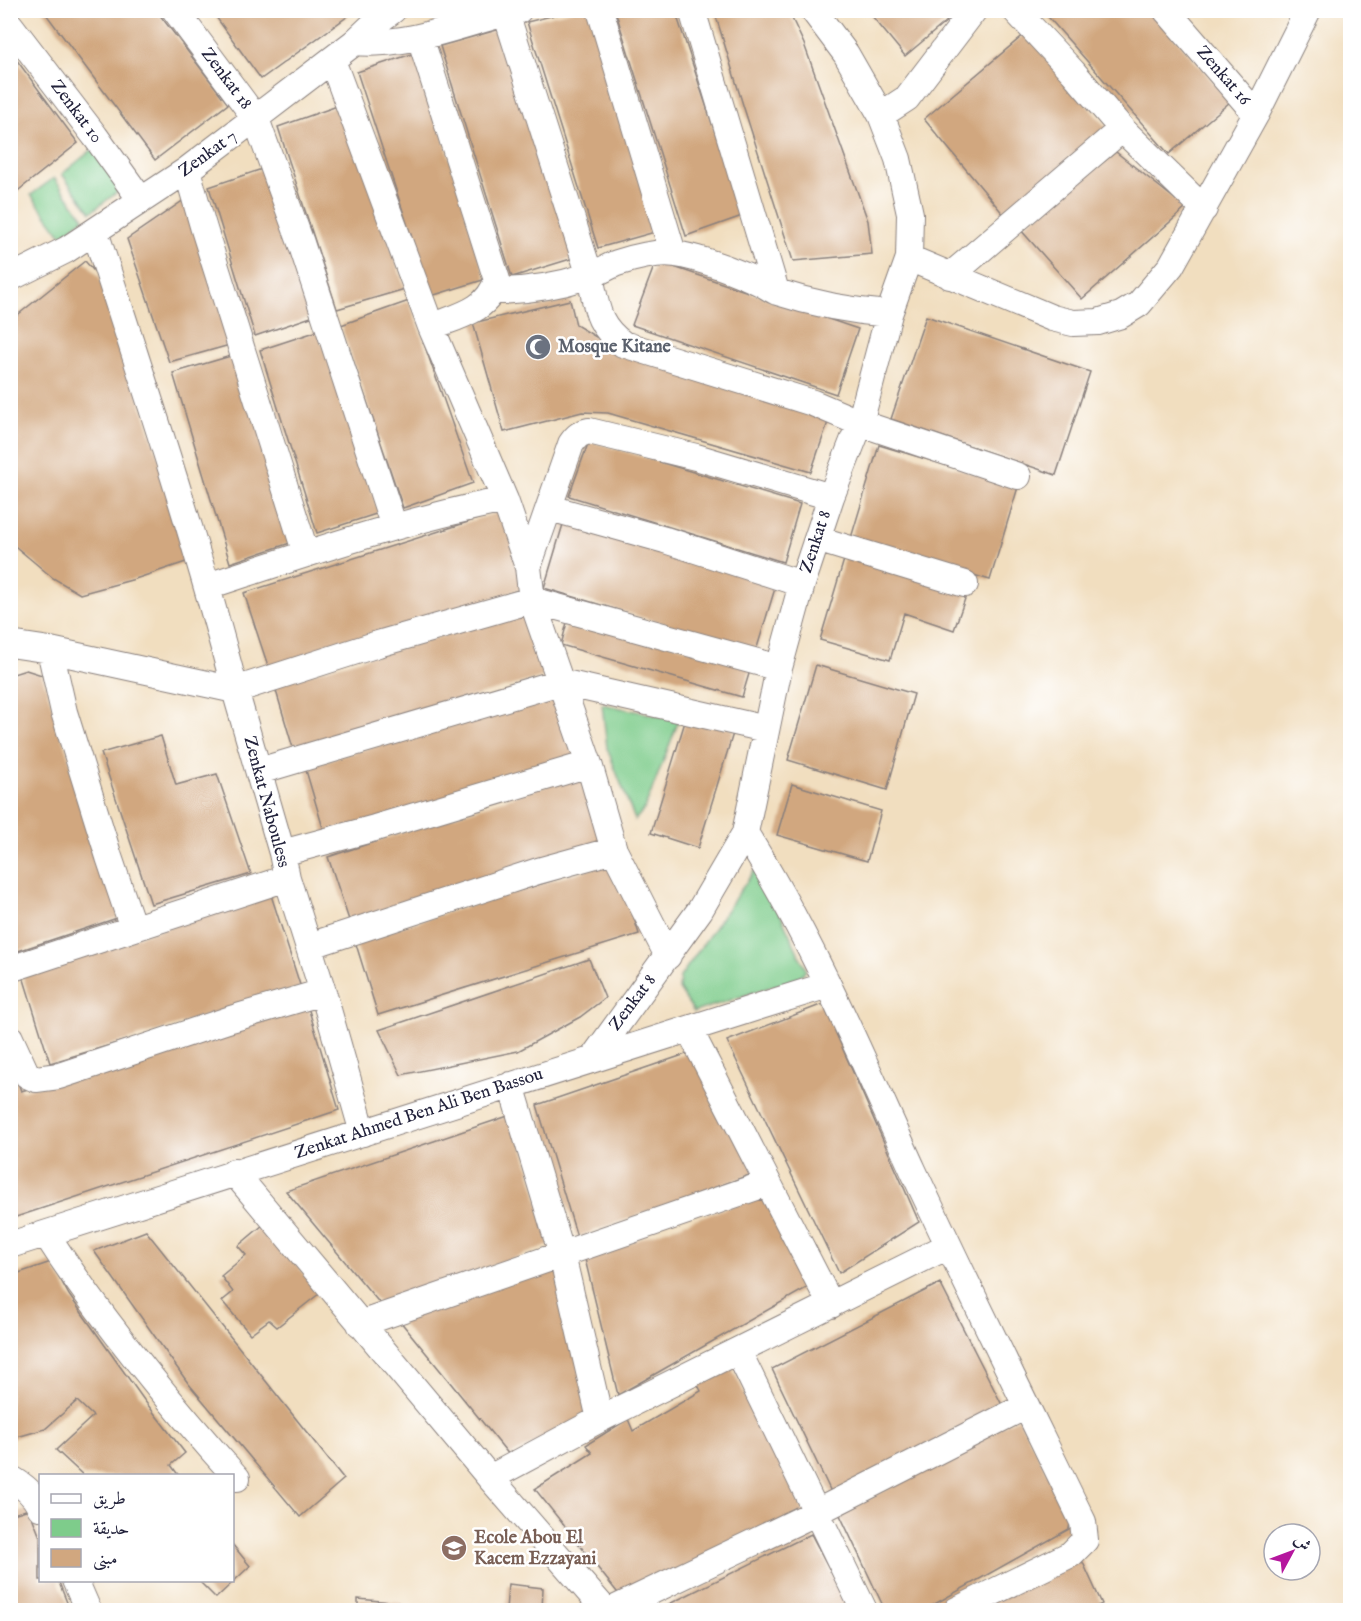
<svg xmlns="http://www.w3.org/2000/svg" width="1361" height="1621" font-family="'IM FELL English',Amiri,serif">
  <rect width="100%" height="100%" fill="#fff"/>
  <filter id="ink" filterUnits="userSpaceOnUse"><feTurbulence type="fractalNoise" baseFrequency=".0167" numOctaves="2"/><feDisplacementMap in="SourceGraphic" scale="12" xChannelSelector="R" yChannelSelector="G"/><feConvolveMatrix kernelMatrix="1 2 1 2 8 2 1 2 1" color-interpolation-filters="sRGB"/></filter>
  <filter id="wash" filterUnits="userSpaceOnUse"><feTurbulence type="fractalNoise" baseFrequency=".008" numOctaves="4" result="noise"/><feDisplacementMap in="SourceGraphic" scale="24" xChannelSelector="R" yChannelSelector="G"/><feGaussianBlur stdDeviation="1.35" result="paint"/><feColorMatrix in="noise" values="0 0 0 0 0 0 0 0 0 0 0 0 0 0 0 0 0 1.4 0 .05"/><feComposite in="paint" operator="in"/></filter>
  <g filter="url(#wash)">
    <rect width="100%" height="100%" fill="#f1debf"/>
    <path fill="#7ecc8b" stroke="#507763" stroke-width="1.5" d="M94 148 124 187 91 212 62 174Z
      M54 178 84 218 62 236 31 195Z
      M602 704 679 720 645 808 635 820 607 748Z
      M754 871 761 872 806 970 798 978 694 1012 679 989 680 977Z"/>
    <g id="blocks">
      <path fill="#d1a77f" d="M43 10H156L228 104 155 160Z
        M211 10H344L348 16 261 79Z
        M575 10H591L655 232 598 248 527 22Z
        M615 10H675L742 216 686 236Z
        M714 10H788L804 44 868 221 872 254 793 261 743 105Z
        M867 10H960L905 56Z
        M1042 10H1151L1230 102 1169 154Z
        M504 28 577 257 512 277 440 46Z
        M1026 33 1107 129 1004 215 924 119Z
        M10 51 78 143 10 197Z
        M418 52 486 279 431 296 357 72Z
        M343 104 405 289 337 309 278 127Z
        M1116 152 1186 208 1082 299 1020 229Z
        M265 168 314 316 255 336 209 187Z
        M187 198 237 343 169 362 127 239Z
        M85 261 100 278 192 560 135 579 80 594 53 578 10 542V321Z
        M656 261 858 329 836 394 632 325Z
        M570 300 576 325 616 349 829 419 811 472 608 413 582 412 504 432 473 323Z
        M409 301 473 483 403 508 341 325Z
        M926 316 1090 372 1056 475 891 419Z
        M318 331 379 513 317 533 260 350Z
        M241 353 296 541 230 563 173 373Z
        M589 441 800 504 783 562 569 496Z
        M879 445 1018 487 990 580 851 538Z
        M503 511 528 587 269 669 244 593Z
        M564 521 776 585 756 651 544 588Z
        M846 553 967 593 954 630 904 613 890 660 820 640Z
        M534 610 552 674 293 748 274 684Z
        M569 615 751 667 742 697 561 645Z
        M816 665 914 694 887 790 788 760Z
        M26 670 42 675 120 917 12 953 10 948V675Z
        M562 691 582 759 325 835 305 767Z
        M687 715 734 730 698 848 651 833Z
        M161 736 176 785 217 774 251 874 151 904 101 753Z
        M583 774 605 843 351 926 328 857Z
        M792 784 881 811 867 861 777 835Z
        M616 861 639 934 378 1015 355 941Z
        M271 895 301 988 50 1063 22 973Z
        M589 959 605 998 580 1017 518 1051 401 1075 379 1030Z
        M823 1004 919 1222 839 1273 727 1041Z
        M308 1007 339 1110 10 1219V1061L21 1091Z
        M692 1052 755 1173 577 1237 537 1105Z
        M514 1114 550 1245 382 1306 286 1191Z
        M765 1194 810 1286 618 1395 585 1259Z
        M263 1225 320 1293 277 1327 269 1320 250 1334 222 1301 233 1292 221 1276 246 1255 238 1246Z
        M146 1231 344 1479 300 1517 188 1383 94 1251Z
        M51 1262 69 1295 144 1400 185 1453 171 1465 179 1476H84L56 1450 93 1416 77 1401 45 1429 10 1439V1276Z
        M558 1263 589 1415 510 1456 400 1321Z
        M940 1283 1002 1405 833 1496 772 1369Z
        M730 1365 804 1512 621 1597 535 1489 592 1453 586 1445 628 1419 633 1431 701 1391 697 1383Z
        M1018 1418 1071 1516 1069 1529 924 1610H885L840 1515Z
        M29 1509 40 1537V1580H58L70 1610H10V1515Z
        M811 1534 851 1610H657Z
        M232 1544 250 1566 216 1598 198 1580H232Z
        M1080 1556 1102 1604 1090 1610H978Z
        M508 1584 543 1588 542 1610H506Z
        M358 1599 402 1603 401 1610H358Z"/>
    </g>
  </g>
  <g filter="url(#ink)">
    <use href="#blocks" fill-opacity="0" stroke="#8a807d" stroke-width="1.5"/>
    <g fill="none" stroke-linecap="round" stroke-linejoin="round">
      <g stroke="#8a807d" stroke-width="28">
        <path id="minor" d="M175 10 256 119 301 243 394 527
          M600 10 673 253
          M692 10 776 291
          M1015 10 1073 72 1122 129 1204 209
          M1166 10 1256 114
          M506 13 590 276C597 307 596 324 623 344L813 403 860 423 1018 476
          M10 25 95 136 141 200
          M420 37 497 280C488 311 458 316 431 327
          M355 42C413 47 463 22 519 10
          M332 60 431 327 505 500 528 567 532 600 589 764 614 850 668 956
          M881 115 907 98 974 10
          M187 170 203 226 306 554
          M95 231C144 384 195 535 235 690L378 644 532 600 779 668
          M909 258 1052 318 1073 323 1098 322 1121 315 1139 304 1171 266 1256 114 1308 10
          M950 276 1122 129
          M10 278 66 250 187 170 355 42 374 24 393 10
          M494 291C526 291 557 286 588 276 598 273 607 267 617 263 632 258 659 251 675 254 702 258 732 270 757 281 764 284 770 289 777 292 814 304 851 311 889 314
          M550 508 665 540 802 584
          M817 539 965 584
          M528 567 571 444C576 436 580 433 589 431L696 457 831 497
          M208 586C306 554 404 520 505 500
          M10 644 50 650 235 690 282 853 287 878 323 992 363 1133
          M50 650 64 712 109 857 133 928
          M259 771 560 682 766 729
          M745 833C812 939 861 1056 913 1170 968 1288 1026 1405 1083 1522L1085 1540 1071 1554 957 1610
          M282 853 375 828 589 764
          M309 946 538 871 614 850
          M10 969 287 878
          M689 1029 831 1305
          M10 1038 27 1075 36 1079 59 1076 231 1019 323 992
          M593 1058 700 910 745 833 779 668 802 584 831 497 860 423 889 314 909 258 910 214 898 159 881 115 846 54 813 10
          M511 1085 562 1255 600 1419
          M234 1172 490 1478 605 1610
          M46 1234C102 1321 168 1401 237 1478
          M10 1245C283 1158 555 1070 828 985
          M360 1324 768 1183
          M738 1351 864 1610
          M10 1478C23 1485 34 1494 40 1507
          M490 1478 600 1419 948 1246
          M75 1580 88 1610
          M612 1610 817 1512 1026 1406"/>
      </g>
      <use href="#minor" stroke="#fff" stroke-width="26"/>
    </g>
  </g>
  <defs>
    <g id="mosque-disc" transform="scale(1.35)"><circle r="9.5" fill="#6b7280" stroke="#fff"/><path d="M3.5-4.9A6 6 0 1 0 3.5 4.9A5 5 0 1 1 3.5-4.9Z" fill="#fff"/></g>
    <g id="school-disc" transform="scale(1.35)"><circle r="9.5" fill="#8d6e63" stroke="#fff"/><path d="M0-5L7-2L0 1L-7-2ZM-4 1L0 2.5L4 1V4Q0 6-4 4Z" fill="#fff"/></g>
  </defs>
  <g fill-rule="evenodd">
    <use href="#mosque-disc" x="538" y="347"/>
    <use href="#school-disc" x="454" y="1548"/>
  </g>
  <g text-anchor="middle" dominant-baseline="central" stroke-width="5" stroke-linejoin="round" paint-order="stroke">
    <g font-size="18" fill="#22223b" stroke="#fff">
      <text transform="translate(1223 76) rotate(49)">Zenkat 16</text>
      <text transform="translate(226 79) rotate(53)">Zenkat 18</text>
      <text transform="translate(76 112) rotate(53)">Zenkat 10</text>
      <text transform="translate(208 154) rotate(-36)">Zenkat 7</text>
      <text transform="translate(816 542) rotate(-72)">Zenkat 8</text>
      <text transform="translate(266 802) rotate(75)">Zenkat Nabouless</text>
      <text transform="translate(633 1003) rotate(-53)">Zenkat 8</text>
      <text transform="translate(419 1114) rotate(-18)">Zenkat Ahmed Ben Ali Ben Bassou</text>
    </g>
    <g font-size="18" font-weight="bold" fill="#5b616d" stroke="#fff" text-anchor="start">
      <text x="558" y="347">Mosque Kitane</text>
    </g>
    <g font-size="18" font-weight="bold" fill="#785e54" stroke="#fff" text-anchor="start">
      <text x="474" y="1538">Ecole Abou El<tspan x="474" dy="21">Kacem Ezzayani</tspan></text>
    </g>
  </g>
  <rect width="1361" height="1621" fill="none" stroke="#fff" stroke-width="36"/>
  <rect x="39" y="1474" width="195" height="108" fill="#ffffff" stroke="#a7a7b1" stroke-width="1.5"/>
  <rect x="51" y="1494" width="30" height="9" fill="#ffffff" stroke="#a7a7b1" stroke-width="1.5"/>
  <text x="93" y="1504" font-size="18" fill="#22223b">طريق</text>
  <rect x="51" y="1519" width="30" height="18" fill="#7ecc8b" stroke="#a7a7b1" stroke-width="1.5"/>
  <text x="93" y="1534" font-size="18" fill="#22223b">حديقة</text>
  <rect x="51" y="1549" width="30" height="18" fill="#d1a77f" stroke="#a7a7b1" stroke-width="1.5"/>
  <text x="93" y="1564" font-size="18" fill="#22223b">مبنى</text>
  <g transform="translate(1292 1552) rotate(49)"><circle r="28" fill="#ffffff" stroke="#a7a7b1" stroke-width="1.5"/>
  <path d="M0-4.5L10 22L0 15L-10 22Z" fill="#b5179e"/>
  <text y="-9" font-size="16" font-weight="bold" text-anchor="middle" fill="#22223b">ش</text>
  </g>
</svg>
